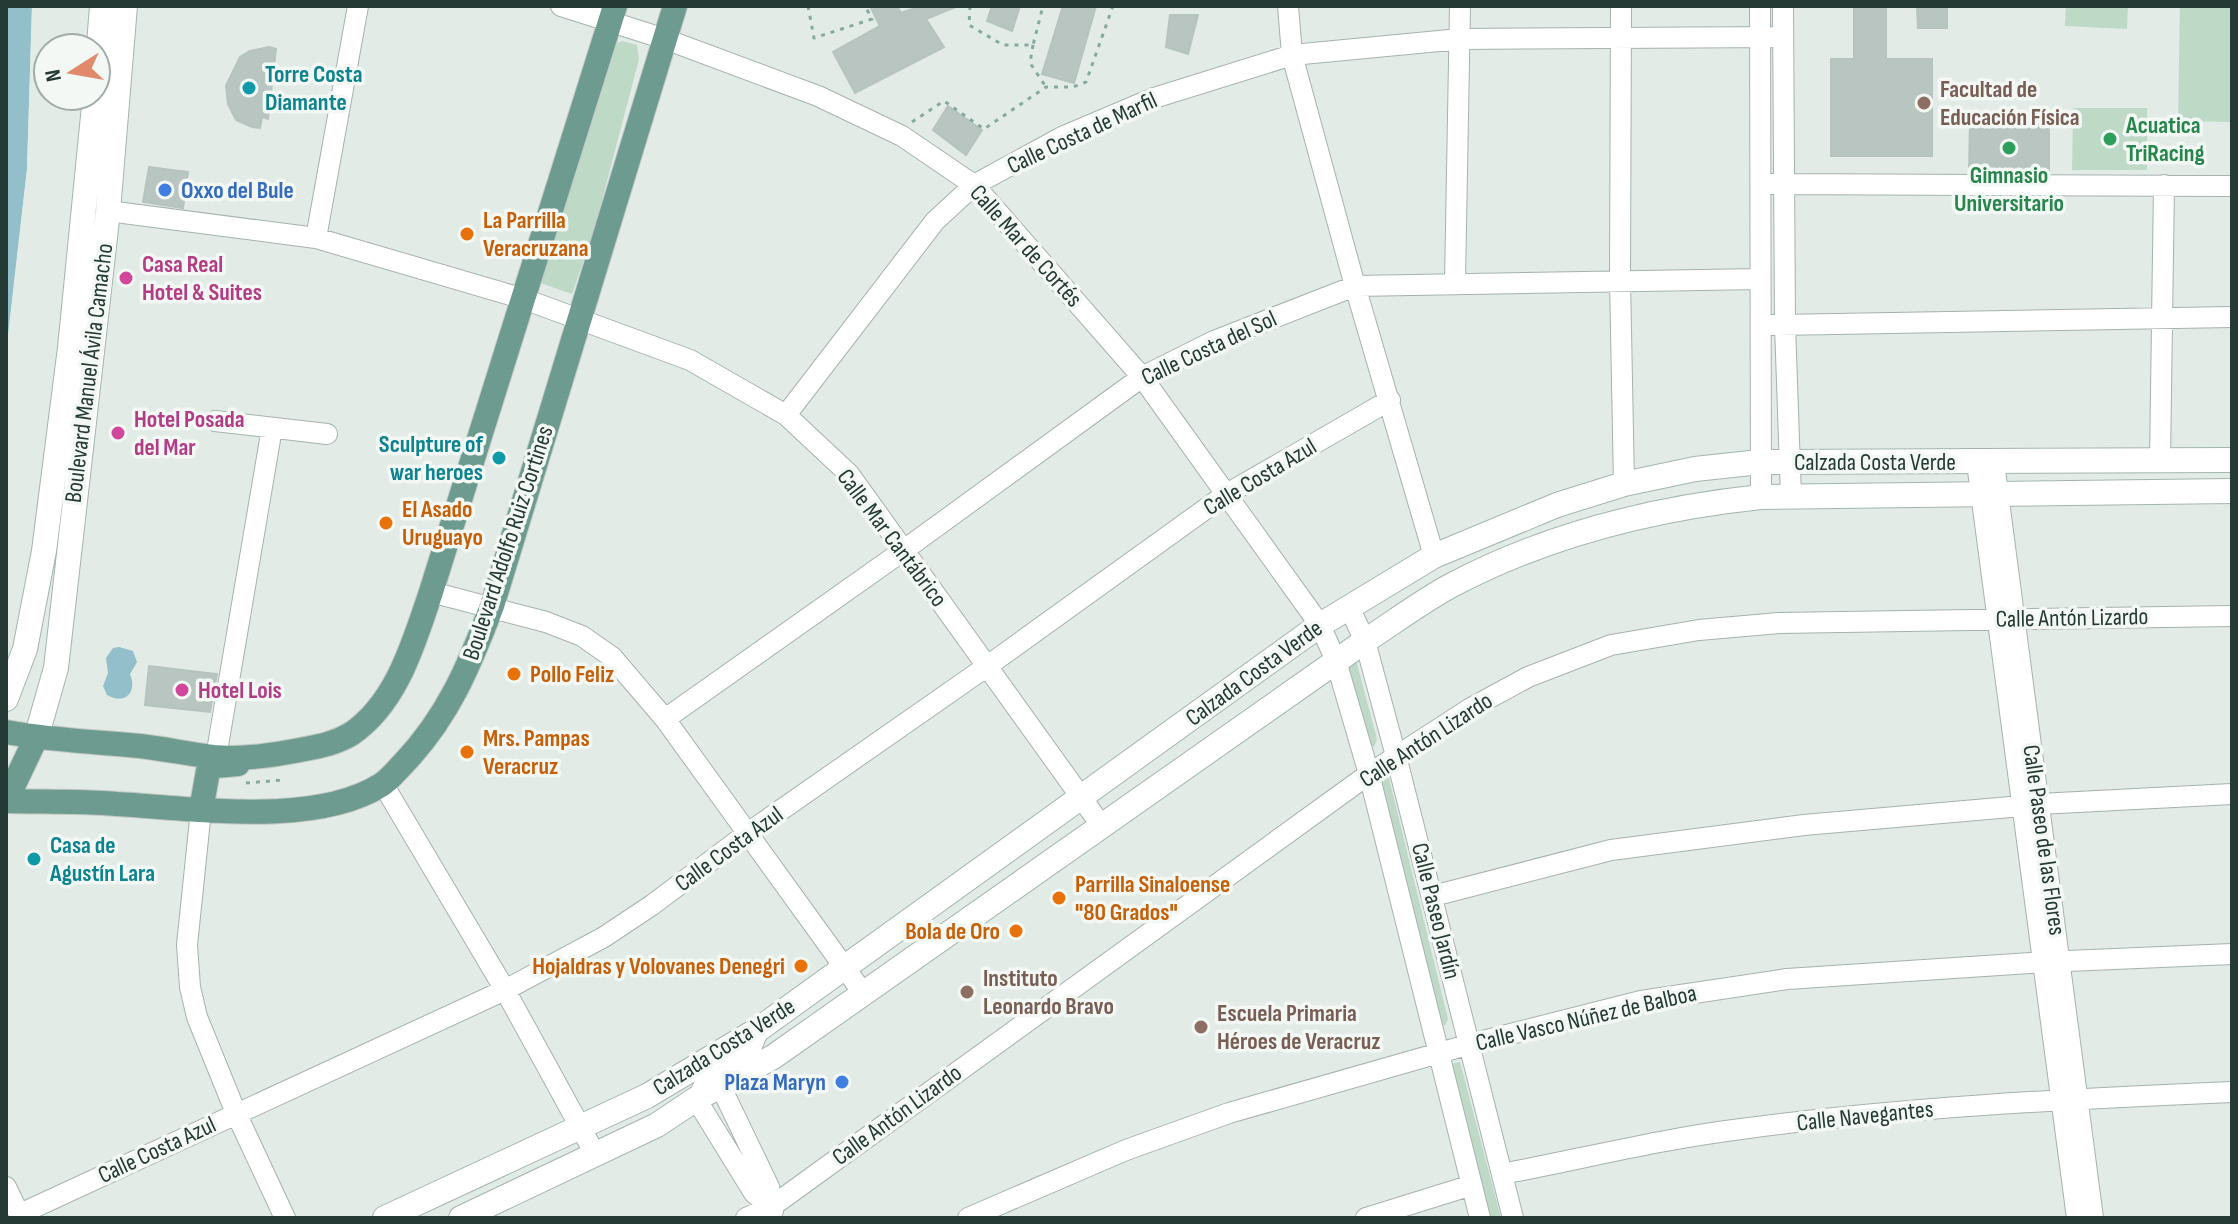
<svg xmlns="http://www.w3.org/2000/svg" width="2238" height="1224" font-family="'Sofia Sans Condensed',sans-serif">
  <rect width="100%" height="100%" fill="#e3ebe7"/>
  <path fill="#bed9c6" d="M2066 6H2128L2127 29 2065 26Z
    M2180 6H2232V122L2178 121Z
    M622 41 637 45 639 59 595 227 572 294 540 283 617 43Z
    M2073 108H2147V170H2072Z
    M1356 660 1377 739 1374 747 1367 742 1348 662Z
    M1383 773 1389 778 1448 1019 1445 1026 1439 1021 1380 780Z
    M1460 1062 1501 1218H1488L1450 1064Z"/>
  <path fill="#92bfc9" d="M6 6H32L27 169 6 352Z
    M119 647 133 651 137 662 130 674C138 693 124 705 107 695L103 686 108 673 106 658 113 648Z"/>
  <path fill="#e3ebe7" d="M32 6H36L31 170 10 353 6 356 27 169Z"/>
  <path fill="#b8c5c0" stroke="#b6c3be" stroke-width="2" d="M870 6H897L901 13 921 6H958L926 19 944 47 855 93 833 52 880 26Z
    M992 6H1020L1012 31 987 21Z
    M1063 6H1096L1074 83 1042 74Z
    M1854 6H1886V59H1932V156H1831V59H1854Z
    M1917 6H1947V28H1918Z
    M1170 15H1198L1188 54 1166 47Z
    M269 47 276 49 268 119 262 117 260 128 252 127 236 120 228 104 226 86 240 57 250 51Z
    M948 106 982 130 966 155 933 130Z
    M1970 122 2049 124V172H1969Z
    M149 167 188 172 183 208 143 202Z
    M149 666 217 674 210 712 145 705Z"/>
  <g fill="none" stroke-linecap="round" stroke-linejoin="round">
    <g stroke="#a6b2ae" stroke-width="22">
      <path id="minor" d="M561 6 665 39 818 96 902 136 974 185 1142 377 1320 625 1336 661 1369 774 1480 1218
        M1288 6 1292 55 1355 286 1434 556
        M1621 6 1620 279 1624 484
        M1760 6 1761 497
        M1783 6 1785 325 1791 497
        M1772 184 2232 186
        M108 211 316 238 524 299 690 360 786 415 849 474 1101 825
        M316 238 358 6
        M1455 282 1460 6
        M1772 325 2232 317
        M786 415 935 221 974 185 1062 137 1154 98 1292 55 1460 39 1783 37
        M215 421 327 434
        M2160 461 2164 185
        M1977 463 2077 1218
        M1994 463 2093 1218
        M431 592 546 622 582 636 612 657 665 719 863 993
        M1349 607 1365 641 1396 756 1513 1218
        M665 719 904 550 1142 377 1214 341 1355 286 1760 279
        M216 757 272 428
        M383 784 505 990 595 1154
        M2039 804 2232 794
        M201 810 187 945 190 987 197 1017 236 1113 285 1218
        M1433 896 1611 850 1804 825 2022 806
        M759 1029 752 1046 710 1075C703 1083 704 1090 696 1099L754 1193 771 1207
        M720 1085 769 1187 773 1211
        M1502 1174C1581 1159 1661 1139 1741 1129 1904 1107 2068 1099 2232 1092
        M6 1187 21 1218
        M20 1214 505 990 604 937 652 905 748 833 986 667 1225 495 1390 400
        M746 1218 771 1207 1369 774 1471 708 1528 677 1611 645 1699 630 1779 623 2232 616
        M968 1218 1126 1150 1229 1113 1467 1045 1641 1001 1787 979 2044 962 2232 954
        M1366 1218 1472 1185"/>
    </g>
    <g stroke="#a3b5af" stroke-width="26">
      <path id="secondary" d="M96 82 102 6
        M6 699 25 649 44 551 70 348 95 96
        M36 738 56 668 108 211 125 6
        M385 1218 647 1096 759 1029 1320 625 1434 556 1557 505 1624 484 1695 469 1760 462 2232 460
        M461 1218 657 1125 696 1099 773 1057 1365 641C1393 623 1422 601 1452 585 1547 535 1655 508 1761 497L2232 491"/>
    </g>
    <g stroke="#c2c8c6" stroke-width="26">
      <path id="primary" d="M6 732C50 740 95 742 140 746 165 749 189 754 213 757 244 760 274 755 305 749 321 746 336 743 351 734 397 703 414 642 431 592L615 6
        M6 801 36 738
        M7 801C43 802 80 801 117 804 193 808 314 827 381 785 389 780 396 771 403 764 448 717 469 666 492 606L675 6
        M201 810 208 771 215 766 238 764"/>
    </g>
    <path stroke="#87aaa0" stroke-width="3" stroke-dasharray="4 6" stroke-linecap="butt" d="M808 6 814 38 872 19 865 6
      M970 6 969 25 1003 45H1033L1043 6
      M1033 45 1030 63 1046 87
      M912 122 944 101 984 129 1046 87H1073L1086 82 1113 6
      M246 783 283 780"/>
    <use href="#minor" stroke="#fff" stroke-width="20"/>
    <use href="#secondary" stroke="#fff" stroke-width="24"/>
    <use href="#primary" stroke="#6d9b8f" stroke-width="24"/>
  </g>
  <g fill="#0f9aa8" stroke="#f3f8f5" stroke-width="3">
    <circle cx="249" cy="88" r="8"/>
    <circle cx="499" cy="458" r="8"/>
    <circle cx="34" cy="859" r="8"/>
  </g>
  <g fill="#8d6e63" stroke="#f3f8f5" stroke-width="3">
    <circle cx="1924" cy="103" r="8"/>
    <circle cx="967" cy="992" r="8"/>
    <circle cx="1201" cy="1027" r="8"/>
  </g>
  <g fill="#2e9e5b" stroke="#f3f8f5" stroke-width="3">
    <circle cx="2110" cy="139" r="8"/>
    <circle cx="2009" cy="148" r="8"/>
  </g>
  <g fill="#3f7fe0" stroke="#f3f8f5" stroke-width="3">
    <circle cx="165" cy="190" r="8"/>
    <circle cx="842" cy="1082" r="8"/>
  </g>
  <g fill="#e8710a" stroke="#f3f8f5" stroke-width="3">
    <circle cx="467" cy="234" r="8"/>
    <circle cx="386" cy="523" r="8"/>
    <circle cx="514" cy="674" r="8"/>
    <circle cx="467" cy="752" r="8"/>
    <circle cx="1059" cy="898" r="8"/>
    <circle cx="1016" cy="931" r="8"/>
    <circle cx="801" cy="966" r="8"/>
  </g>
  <g fill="#d1479c" stroke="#f3f8f5" stroke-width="3">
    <circle cx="126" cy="278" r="8"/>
    <circle cx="118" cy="433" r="8"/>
    <circle cx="182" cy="690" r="8"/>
  </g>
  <g text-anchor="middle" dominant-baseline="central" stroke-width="7" stroke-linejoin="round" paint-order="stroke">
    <g font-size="24" font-weight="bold" fill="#0d838f" stroke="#f3f8f5" text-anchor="start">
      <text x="265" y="74">Torre Costa<tspan x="265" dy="28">Diamante</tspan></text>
      <text x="483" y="444" text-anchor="end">Sculpture of<tspan x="483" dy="28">war heroes</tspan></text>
      <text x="50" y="845">Casa de<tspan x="50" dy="28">Agustín Lara</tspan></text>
    </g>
    <g font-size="24" font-weight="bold" fill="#785e54" stroke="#f3f8f5" text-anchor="start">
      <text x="1940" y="89">Facultad de<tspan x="1940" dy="28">Educación Física</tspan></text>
      <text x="983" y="978">Instituto<tspan x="983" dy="28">Leonardo Bravo</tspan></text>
      <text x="1217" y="1013">Escuela Primaria<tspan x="1217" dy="28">Héroes de Veracruz</tspan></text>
    </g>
    <g font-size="24" font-weight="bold" fill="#27864d" stroke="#f3f8f5" text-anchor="start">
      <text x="2126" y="125">Acuatica<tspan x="2126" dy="28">TriRacing</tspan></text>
      <text x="2009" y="175" text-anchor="middle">Gimnasio<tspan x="2009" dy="28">Universitario</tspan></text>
    </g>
    <g font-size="24" fill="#253a34" stroke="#f3f8f5">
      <text transform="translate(1082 133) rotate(-25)">Calle Costa de Marfil</text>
      <text transform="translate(1026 246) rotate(48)">Calle Mar de Cortés</text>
      <text transform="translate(1209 348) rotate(-25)">Calle Costa del Sol</text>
      <text transform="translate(89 373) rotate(-83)">Boulevard Manuel Ávila Camacho</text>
      <text x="1875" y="462">Calzada Costa Verde</text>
      <text transform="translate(1260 477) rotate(-31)">Calle Costa Azul</text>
      <text transform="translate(892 538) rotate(53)">Calle Mar Cantábrico</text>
      <text transform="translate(508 543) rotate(-72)">Boulevard Adolfo Ruiz Cortines</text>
      <text transform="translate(2072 618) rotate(-1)">Calle Antón Lizardo</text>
      <text transform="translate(1254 673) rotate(-36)">Calzada Costa Verde</text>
      <text transform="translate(1426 740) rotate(-33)">Calle Antón Lizardo</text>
      <text transform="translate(2044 840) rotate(82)">Calle Paseo de las Flores</text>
      <text transform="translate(729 849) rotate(-36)">Calle Costa Azul</text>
      <text transform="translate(1436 911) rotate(76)">Calle Paseo Jardín</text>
      <text transform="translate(1586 1018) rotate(-13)">Calle Vasco Núñez de Balboa</text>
      <text transform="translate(724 1047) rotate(-32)">Calzada Costa Verde</text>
      <text transform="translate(897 1115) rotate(-36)">Calle Antón Lizardo</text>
      <text transform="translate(1865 1116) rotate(-6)">Calle Navegantes</text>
      <text transform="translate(157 1150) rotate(-25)">Calle Costa Azul</text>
    </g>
    <g font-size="24" font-weight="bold" fill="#366cbe" stroke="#f3f8f5" text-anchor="start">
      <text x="181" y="190">Oxxo del Bule</text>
      <text x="826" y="1082" text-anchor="end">Plaza Maryn</text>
    </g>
    <g font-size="24" font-weight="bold" fill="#c56008" stroke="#f3f8f5" text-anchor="start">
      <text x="483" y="220">La Parrilla<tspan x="483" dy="28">Veracruzana</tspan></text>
      <text x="402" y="509">El Asado<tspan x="402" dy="28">Uruguayo</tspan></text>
      <text x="530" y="674">Pollo Feliz</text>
      <text x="483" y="738">Mrs. Pampas<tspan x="483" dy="28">Veracruz</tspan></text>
      <text x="1075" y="884">Parrilla Sinaloense<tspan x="1075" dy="28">"80 Grados"</tspan></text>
      <text x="1000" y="931" text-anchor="end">Bola de Oro</text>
      <text x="785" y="966" text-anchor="end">Hojaldras y Volovanes Denegri</text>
    </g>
    <g font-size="24" font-weight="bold" fill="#b23c85" stroke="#f3f8f5" text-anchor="start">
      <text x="142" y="264">Casa Real<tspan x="142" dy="28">Hotel &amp; Suites</tspan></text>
      <text x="134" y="419">Hotel Posada<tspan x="134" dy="28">del Mar</tspan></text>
      <text x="198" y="690">Hotel Lois</text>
    </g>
  </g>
  <rect width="2238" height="1224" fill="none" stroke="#253a34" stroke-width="16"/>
  <g transform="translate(72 72) rotate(259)"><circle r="38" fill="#f3f8f5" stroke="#a1aca8" stroke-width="2"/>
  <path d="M0-6L14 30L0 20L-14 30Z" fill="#e08a6b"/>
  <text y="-12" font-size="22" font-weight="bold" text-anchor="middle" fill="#253a34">N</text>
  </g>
</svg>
